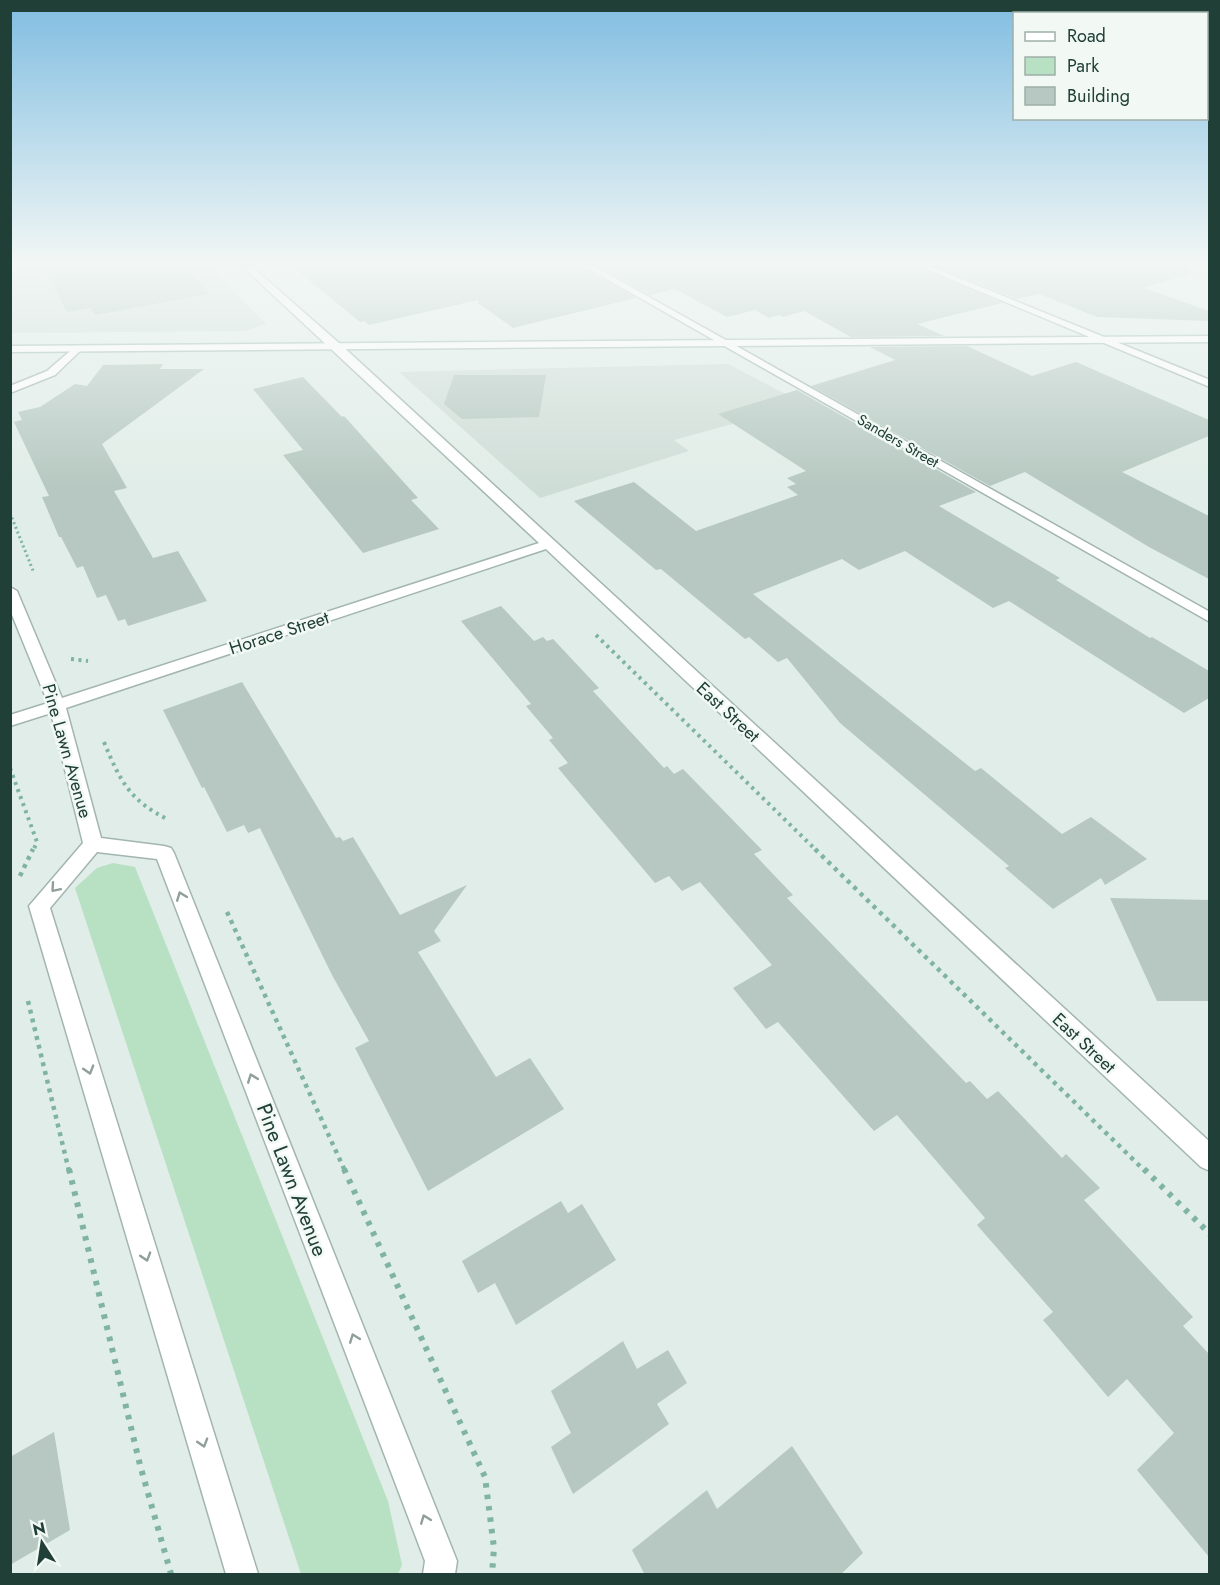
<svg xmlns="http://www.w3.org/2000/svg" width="1220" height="1585" font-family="Jost,sans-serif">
  <rect width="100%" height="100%" fill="#e1ede8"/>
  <path fill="#cfddd7" d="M10 265H209L266 324 246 331 11 333Z
    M728 364 805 404 674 440 689 451 540 498 399 372Z"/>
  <path fill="#b8e0c3" d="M113 863 135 867 388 1501 402 1565 398 1574H301L75 888 97 868Z"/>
  <path fill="#b6c8c1" d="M42 265H185L209 294 95 315 91 308 67 312Z
    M290 265H580L636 298 513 328 478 303V300L369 325 365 321 360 322Z
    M596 265H914L1002 303 917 324 944 336 851 337 804 311 783 317 779 315 769 318 755 310 727 317 675 289 650 295Z
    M932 265H1188L1190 274 1144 288 1209 311V321L1097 317 1039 294 1017 299Z
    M967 346 1032 376 1076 362 1209 420V436L1122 472 1209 516V579L1149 547 1025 472 990 486 811 386 895 360 870 347Z
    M163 364 160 369H204L102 444 127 488 114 491 153 558 178 551 207 601 128 626 125 619 118 621 106 595 97 598 83 566 77 568 61 537H59L42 497 49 496 14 422 22 420 18 412 40 407 75 384 87 386 103 365Z
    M454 375H546L539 417 462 419 444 404Z
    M303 377 342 417 344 416 418 498 411 500 439 529 363 553 283 455 303 450 253 389Z
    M797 390 976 492 939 506 1060 578 1056 580 1150 638 1152 637 1209 671V698L1184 713 1009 601 993 608 905 551 859 570 842 559 753 594 975 771 981 768 1062 834 1091 817 1147 859 1105 885 1101 878 1053 909 1005 868 1009 866 840 723 787 658 778 662 749 637 745 639 661 569 656 570 574 501 634 482 696 531 798 495 787 487 796 484 787 478 806 471 718 414Z
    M501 606 534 641 543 637 547 641 553 639 599 688 593 691 604 703 664 768 667 766 674 774 683 769 762 850 754 854 793 895 787 898 966 1083 970 1081 987 1099 998 1091 1062 1158 1066 1154 1100 1188 1084 1200 1193 1317 1183 1326 1209 1354V1557L1137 1470 1174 1433 1127 1379 1108 1397 1043 1320 1053 1312 977 1225 985 1218 897 1115 874 1131 778 1022 766 1029 733 988 772 965 700 882 682 891 669 876 655 883 558 768 568 763 549 740 553 738 526 706 531 704 461 621Z
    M242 682 336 838 340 837 343 841 353 837 400 915 467 885 434 931 441 941 418 952 496 1077 530 1058 564 1109 428 1191 355 1048 369 1041 332 975 260 828 248 833 244 825 227 832 204 787 202 788 163 710Z
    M1110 898 1209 900V1001H1157Z
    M561 1201 568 1213 582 1204 616 1260 516 1325 495 1283 478 1293 462 1261Z
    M623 1341 637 1369 668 1350 687 1383 657 1404 669 1424 573 1494 551 1447 571 1433 551 1391Z
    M54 1432 70 1530 10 1565V1457Z
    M792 1446 863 1553 840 1575H645L632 1550 707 1490 717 1509Z"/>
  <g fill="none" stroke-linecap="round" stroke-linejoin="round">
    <g stroke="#a3b5af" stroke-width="3">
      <path id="minor" d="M241 265H250L340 344 1210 1142V1171L1201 1167 546 549 66 708 101 838 164 846 171 848 174 853 457 1561 455 1574H423L425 1561 157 859 97 852 50 908 258 1574H226L29 906 83 843 51 713 10 726V715L48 703 10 610V587L17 591 62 698 539 543Z
        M582 265H592L1210 612V622Z
        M916 265H927L1210 380V387Z
        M76 346 81 349 80 351 55 375 10 393V386L47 371Z"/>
    </g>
    <g stroke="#9ebab0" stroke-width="3">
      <path id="secondary" d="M1210 336V342L10 352V346Z"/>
    </g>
    <path stroke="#7fb3a3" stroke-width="3" stroke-dasharray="2 3" stroke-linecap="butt" d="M10 513 34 573"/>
    <path stroke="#7fb3a3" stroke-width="4" stroke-dasharray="3 4.5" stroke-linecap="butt" d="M596 635 817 851
      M71 659 88 661
      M104 742C120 781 130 801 169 820
      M10 768 37 842 33 851"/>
    <path stroke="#7fb3a3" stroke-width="4.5" stroke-dasharray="4 5" stroke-linecap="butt" d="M815 849 1145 1171
      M20 876 33 849
      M227 912 345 1171
      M28 1001 69 1171"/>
    <path stroke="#7fb3a3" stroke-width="6" stroke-dasharray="4.5 7" stroke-linecap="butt" d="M69 1169 140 1465 171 1574
      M344 1169 485 1477 494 1548 492 1574
      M1144 1169 1210 1234"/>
    <use href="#minor" fill="#fff" fill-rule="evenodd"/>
    <use href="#secondary" fill="#fff" fill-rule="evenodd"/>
  </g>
  <defs><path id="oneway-chevron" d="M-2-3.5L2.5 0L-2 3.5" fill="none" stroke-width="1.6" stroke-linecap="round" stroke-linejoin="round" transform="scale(1.5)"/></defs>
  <g stroke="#909f9b">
    <use href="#oneway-chevron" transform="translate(55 888) rotate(131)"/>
    <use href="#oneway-chevron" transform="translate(181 896) rotate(-111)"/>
    <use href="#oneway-chevron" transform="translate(89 1070) rotate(73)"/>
    <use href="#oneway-chevron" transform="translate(252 1078) rotate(-111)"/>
    <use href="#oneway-chevron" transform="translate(146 1257) rotate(73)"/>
    <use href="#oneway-chevron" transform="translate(354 1338) rotate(-111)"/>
    <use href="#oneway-chevron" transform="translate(203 1443) rotate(73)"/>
    <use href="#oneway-chevron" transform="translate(425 1519) rotate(-111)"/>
  </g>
  <linearGradient id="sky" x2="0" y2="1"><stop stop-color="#80bde1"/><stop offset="0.54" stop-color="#f2f7f5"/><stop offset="1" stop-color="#f2f7f5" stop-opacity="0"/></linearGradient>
  <rect width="1220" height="487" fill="url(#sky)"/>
  <g text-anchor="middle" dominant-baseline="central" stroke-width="5" stroke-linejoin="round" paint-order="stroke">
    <g font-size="15" fill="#203f37" stroke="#f2f9f5">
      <text transform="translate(898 441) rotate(30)">Sanders Street</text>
    </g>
    <g font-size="18" fill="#203f37" stroke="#f2f9f5">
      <text transform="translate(279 633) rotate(-18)">Horace Street</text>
      <text transform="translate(728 712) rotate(43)">East Street</text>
      <text transform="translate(67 751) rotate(74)">Pine Lawn Avenue</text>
      <text transform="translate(1084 1043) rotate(43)">East Street</text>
    </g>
    <g font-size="21" fill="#203f37" stroke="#f2f9f5">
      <text transform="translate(292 1180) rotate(69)">Pine Lawn Avenue</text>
    </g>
  </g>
  <rect width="1220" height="1585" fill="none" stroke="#203f37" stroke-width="24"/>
  <rect x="1013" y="12" width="195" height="108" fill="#f2f9f5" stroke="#9eafa9" stroke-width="1.5"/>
  <rect x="1025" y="32" width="30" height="9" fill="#ffffff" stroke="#9eafa9" stroke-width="1.5"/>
  <text x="1067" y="42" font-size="18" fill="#203f37">Road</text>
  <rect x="1025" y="57" width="30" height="18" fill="#b8e0c3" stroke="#9eafa9" stroke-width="1.5"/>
  <text x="1067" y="72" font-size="18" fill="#203f37">Park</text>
  <rect x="1025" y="87" width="30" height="18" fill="#b6c8c1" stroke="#9eafa9" stroke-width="1.5"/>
  <text x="1067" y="102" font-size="18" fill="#203f37">Building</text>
  <g transform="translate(42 1543) rotate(348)" stroke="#f2f9f5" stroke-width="4.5" paint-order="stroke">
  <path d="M0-4.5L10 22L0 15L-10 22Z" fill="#203f37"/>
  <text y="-9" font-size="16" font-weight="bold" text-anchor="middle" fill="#203f37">N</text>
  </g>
</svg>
